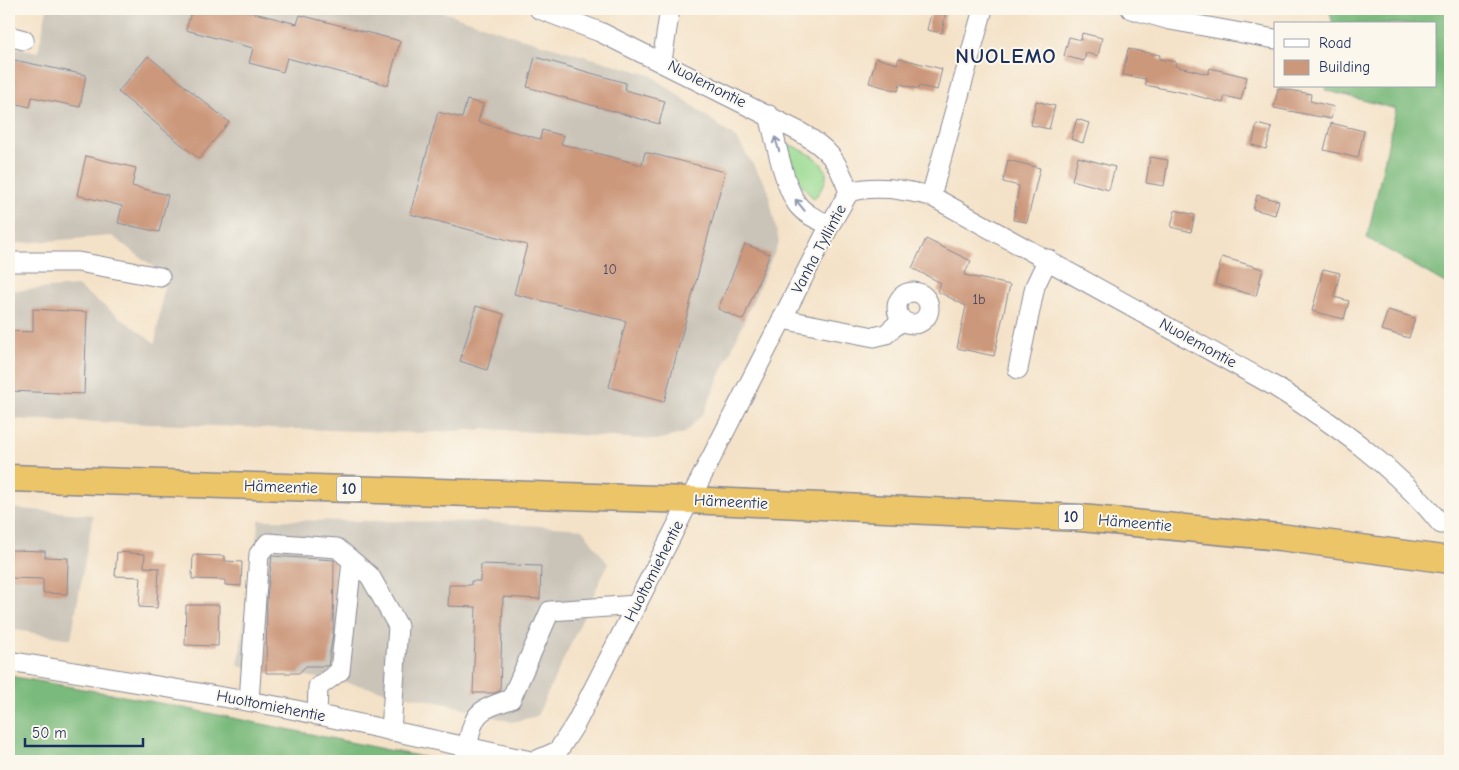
<svg xmlns="http://www.w3.org/2000/svg" width="1459" height="770" font-family="'Comic Neue',sans-serif">
  <rect width="100%" height="100%" fill="#fbf7ec"/>
  <filter id="ink" filterUnits="userSpaceOnUse"><feTurbulence type="fractalNoise" baseFrequency=".02" numOctaves="2"/><feDisplacementMap in="SourceGraphic" scale="10" xChannelSelector="R" yChannelSelector="G"/><feConvolveMatrix kernelMatrix="1 2 1 2 8 2 1 2 1" color-interpolation-filters="sRGB"/></filter>
  <filter id="wash" filterUnits="userSpaceOnUse"><feTurbulence type="fractalNoise" baseFrequency=".0096" numOctaves="4" result="noise"/><feDisplacementMap in="SourceGraphic" scale="20" xChannelSelector="R" yChannelSelector="G"/><feGaussianBlur stdDeviation="1.12" result="paint"/><feColorMatrix in="noise" values="0 0 0 0 0 0 0 0 0 0 0 0 0 0 0 0 0 1.4 0 .05"/><feComposite in="paint" operator="in"/></filter>
  <g filter="url(#wash)">
    <rect width="100%" height="100%" fill="#f4e2c8"/>
    <path fill="#c9c3b8" d="M47 9H435L517 37 651 75 737 139 767 187 779 242 704 412 685 433 657 440 488 429 418 433 9 419V291L77 286 155 343 166 276 112 236 9 244V46L38 52Z
      M9 508 93 515 71 639 9 629Z
      M259 520 484 522 582 529 608 564 537 716 512 722 459 707 339 681 238 666Z"/>
    <path fill="#99da91" stroke="#5a8478" d="M785 143C798 148 829 160 826 178 825 185 818 193 814 199L800 183Z"/>
    <path fill="#7aba7b" stroke="#4a746c" d="M1329 9H1450V286L1367 238 1396 109 1325 90 1326 86H1435V24H1333Z
      M9 676 140 699 442 761H9Z"/>
    <g id="blocks">
      <path fill="#cc987b" d="M192 9H239L297 24 300 15 400 41 388 85 287 58 283 72 249 63 253 48 186 30Z
        M932 9 946 11 942 33 927 30Z
        M1082 33 1102 38 1098 56 1086 53 1084 61 1064 56 1069 37 1081 40Z
        M1128 49 1160 55 1159 59 1176 62 1175 66 1208 74 1210 68 1247 77 1241 100 1225 96 1223 103 1190 94 1145 85 1146 79 1123 75Z
        M148 56 229 122 199 159 118 92Z
        M535 57 626 83 625 90 665 101 659 124 527 87Z
        M876 58 897 64 899 58 942 69 937 90 919 86 918 89 900 84 898 91 869 83Z
        M9 59 86 75 80 107 32 97 30 107 9 102Z
        M1278 88 1311 94 1310 101 1334 107 1331 119 1274 108Z
        M467 100 483 104 478 122 540 139 542 130 564 136 561 144 642 165 645 152 725 172 664 402 609 387 626 321 514 294 527 245 410 214 438 112 462 118Z
        M1036 101 1055 106 1049 129 1031 125Z
        M1077 119 1089 123 1083 143 1071 139Z
        M1331 123 1364 131 1358 158 1324 150Z
        M1257 124 1272 128 1266 149 1252 145Z
        M86 156 136 168 132 186 168 195 159 232 118 223 122 206 77 195Z
        M1078 157 1115 167 1109 190 1072 180Z
        M1150 157 1168 160 1164 186 1146 183Z
        M1008 160 1040 168 1027 222 1013 220 1019 186 1003 182Z
        M1257 195 1279 201 1275 215 1253 209Z
        M1175 210 1195 215 1191 232 1171 227Z
        M926 239 971 261 964 275 1010 285 994 356 957 348 966 306 937 291 941 283 912 268Z
        M745 244 770 254 743 320 718 309Z
        M1222 257 1263 269 1256 296 1215 284Z
        M1323 269 1340 273 1334 297 1349 301 1344 319 1312 311Z
        M476 306 504 314 487 370 460 361Z
        M33 309 87 312 84 394 9 391V331L33 332Z
        M1388 310 1415 318 1409 338 1381 330Z
        M11 550 45 551V557L68 558 67 594 43 593V579L10 578Z
        M117 552 145 554 144 567 159 568 157 608 139 607 141 577 115 576Z
        M193 555 225 556V561L242 562 241 586 225 585V580L192 579Z
        M272 556 334 560 333 633 328 666H306L299 673H266L267 597Z
        M481 564 541 566 540 599 503 597 500 691 494 693H473L476 607 448 606 449 585H471V581H480Z
        M186 605H219L218 646 185 645Z"/>
    </g>
  </g>
  <g filter="url(#ink)">
    <use href="#blocks" fill-opacity="0" stroke="#888893" stroke-width="1"/>
    <g fill="none" stroke-linecap="round" stroke-linejoin="round">
      <g stroke="#888893" stroke-width="21">
        <path id="minor" d="M539 9 600 32 798 131C828 148 837 159 849 192
          M1131 9 1170 20 1275 39
          M9 36 24 40
          M662 61 670 9
          M769 115C775 138 784 186 797 204 805 215 819 220 830 225
          M931 196 983 9
          M9 262H78L160 277
          M897 308a16 16 0 1 1 32 0a16 16 0 1 1-32 0Z
          M782 319 874 337 886 334 902 320
          M1018 369 1035 286 1048 259
          M9 661 282 707 531 761
          M249 701 259 554 268 543 337 548 370 576 398 626 391 731
          M317 715 318 687 340 671 352 561
          M467 749C474 712 476 711 511 699L550 611 637 605
          M535 761 558 751 576 723 830 225 849 192C877 184 903 190 931 196L1274 386C1336 425 1395 467 1441 524"/>
      </g>
      <g stroke="#888893" stroke-width="29">
        <path id="highway" d="M9 478 689 500 1081 518 1280 537 1450 560"/>
      </g>
      <use href="#minor" stroke="#fff" stroke-width="19"/>
      <use href="#highway" stroke="#edc569" stroke-width="26"/>
    </g>
    <defs><path id="oneway-shaft" d="M-6 0H5M1.5-3L5.5 0L1.5 3" fill="none" stroke-width="1.6" stroke-linecap="round" stroke-linejoin="round" transform="scale(1.25)"/></defs>
    <g stroke="#8d97ae">
      <use href="#oneway-shaft" transform="translate(777 144) rotate(-107)"/>
      <use href="#oneway-shaft" transform="translate(800 205) rotate(-129)"/>
    </g>
  </g>
  <g text-anchor="middle" dominant-baseline="central" stroke-width="4" stroke-linejoin="round" paint-order="stroke">
    <g font-size="14" fill="#474965">
      <text x="610" y="269">10</text>
      <text x="979" y="299">1b</text>
    </g>
    <g fill="#fbf7ec" stroke="#5e6b89" stroke-width="1">
      <rect x="336.5" y="476.5" width="25" height="25" rx="4"/>
      <rect x="1058.5" y="504.5" width="25" height="25" rx="4"/>
    </g>
    <g font-size="15" font-weight="bold" fill="#1b2f5e">
      <text x="349" y="489">10</text>
      <text x="1071" y="517">10</text>
    </g>
    <g font-size="16" fill="#1b2f5e" stroke="#fbf7ec">
      <text transform="translate(707 84) rotate(27)">Nuolemontie</text>
      <text transform="translate(819 249) rotate(-62)">Vanha Tyllintie</text>
      <text transform="translate(1198 343) rotate(29)">Nuolemontie</text>
      <text transform="translate(281 487) rotate(2)">Hämeentie</text>
      <text transform="translate(731 502) rotate(3)">Hämeentie</text>
      <text transform="translate(1135 523) rotate(5)">Hämeentie</text>
      <text transform="translate(654 571) rotate(-63)">Huoltomiehentie</text>
      <text transform="translate(271 706) rotate(11)">Huoltomiehentie</text>
    </g>
    <g font-size="21" font-weight="bold" letter-spacing="1" fill="#1b2f5e" stroke="#fbf7ec">
      <text x="1006" y="56">NUOLEMO</text>
    </g>
  </g>
  <rect width="1459" height="770" fill="none" stroke="#fbf7ec" stroke-width="30"/>
  <rect x="1274" y="22" width="162" height="65" fill="#fbf7ec" stroke="#a1a7b3"/>
  <rect x="1284" y="39" width="25" height="8" fill="#ffffff" stroke="#a1a7b3"/>
  <text x="1319" y="48" font-size="15" fill="#1b2f5e">Road</text>
  <rect x="1284" y="60" width="25" height="15" fill="#cc987b" stroke="#a1a7b3"/>
  <text x="1319" y="72" font-size="15" fill="#1b2f5e">Building</text>
  <path d="M25 738v8h118v-8" fill="none" stroke="#1b2f5e" stroke-width="2.5"/>
  <text x="32" y="738" font-size="15" fill="#1b2f5e" stroke="#fbf7ec" stroke-width="4" paint-order="stroke">50 m</text>
</svg>
